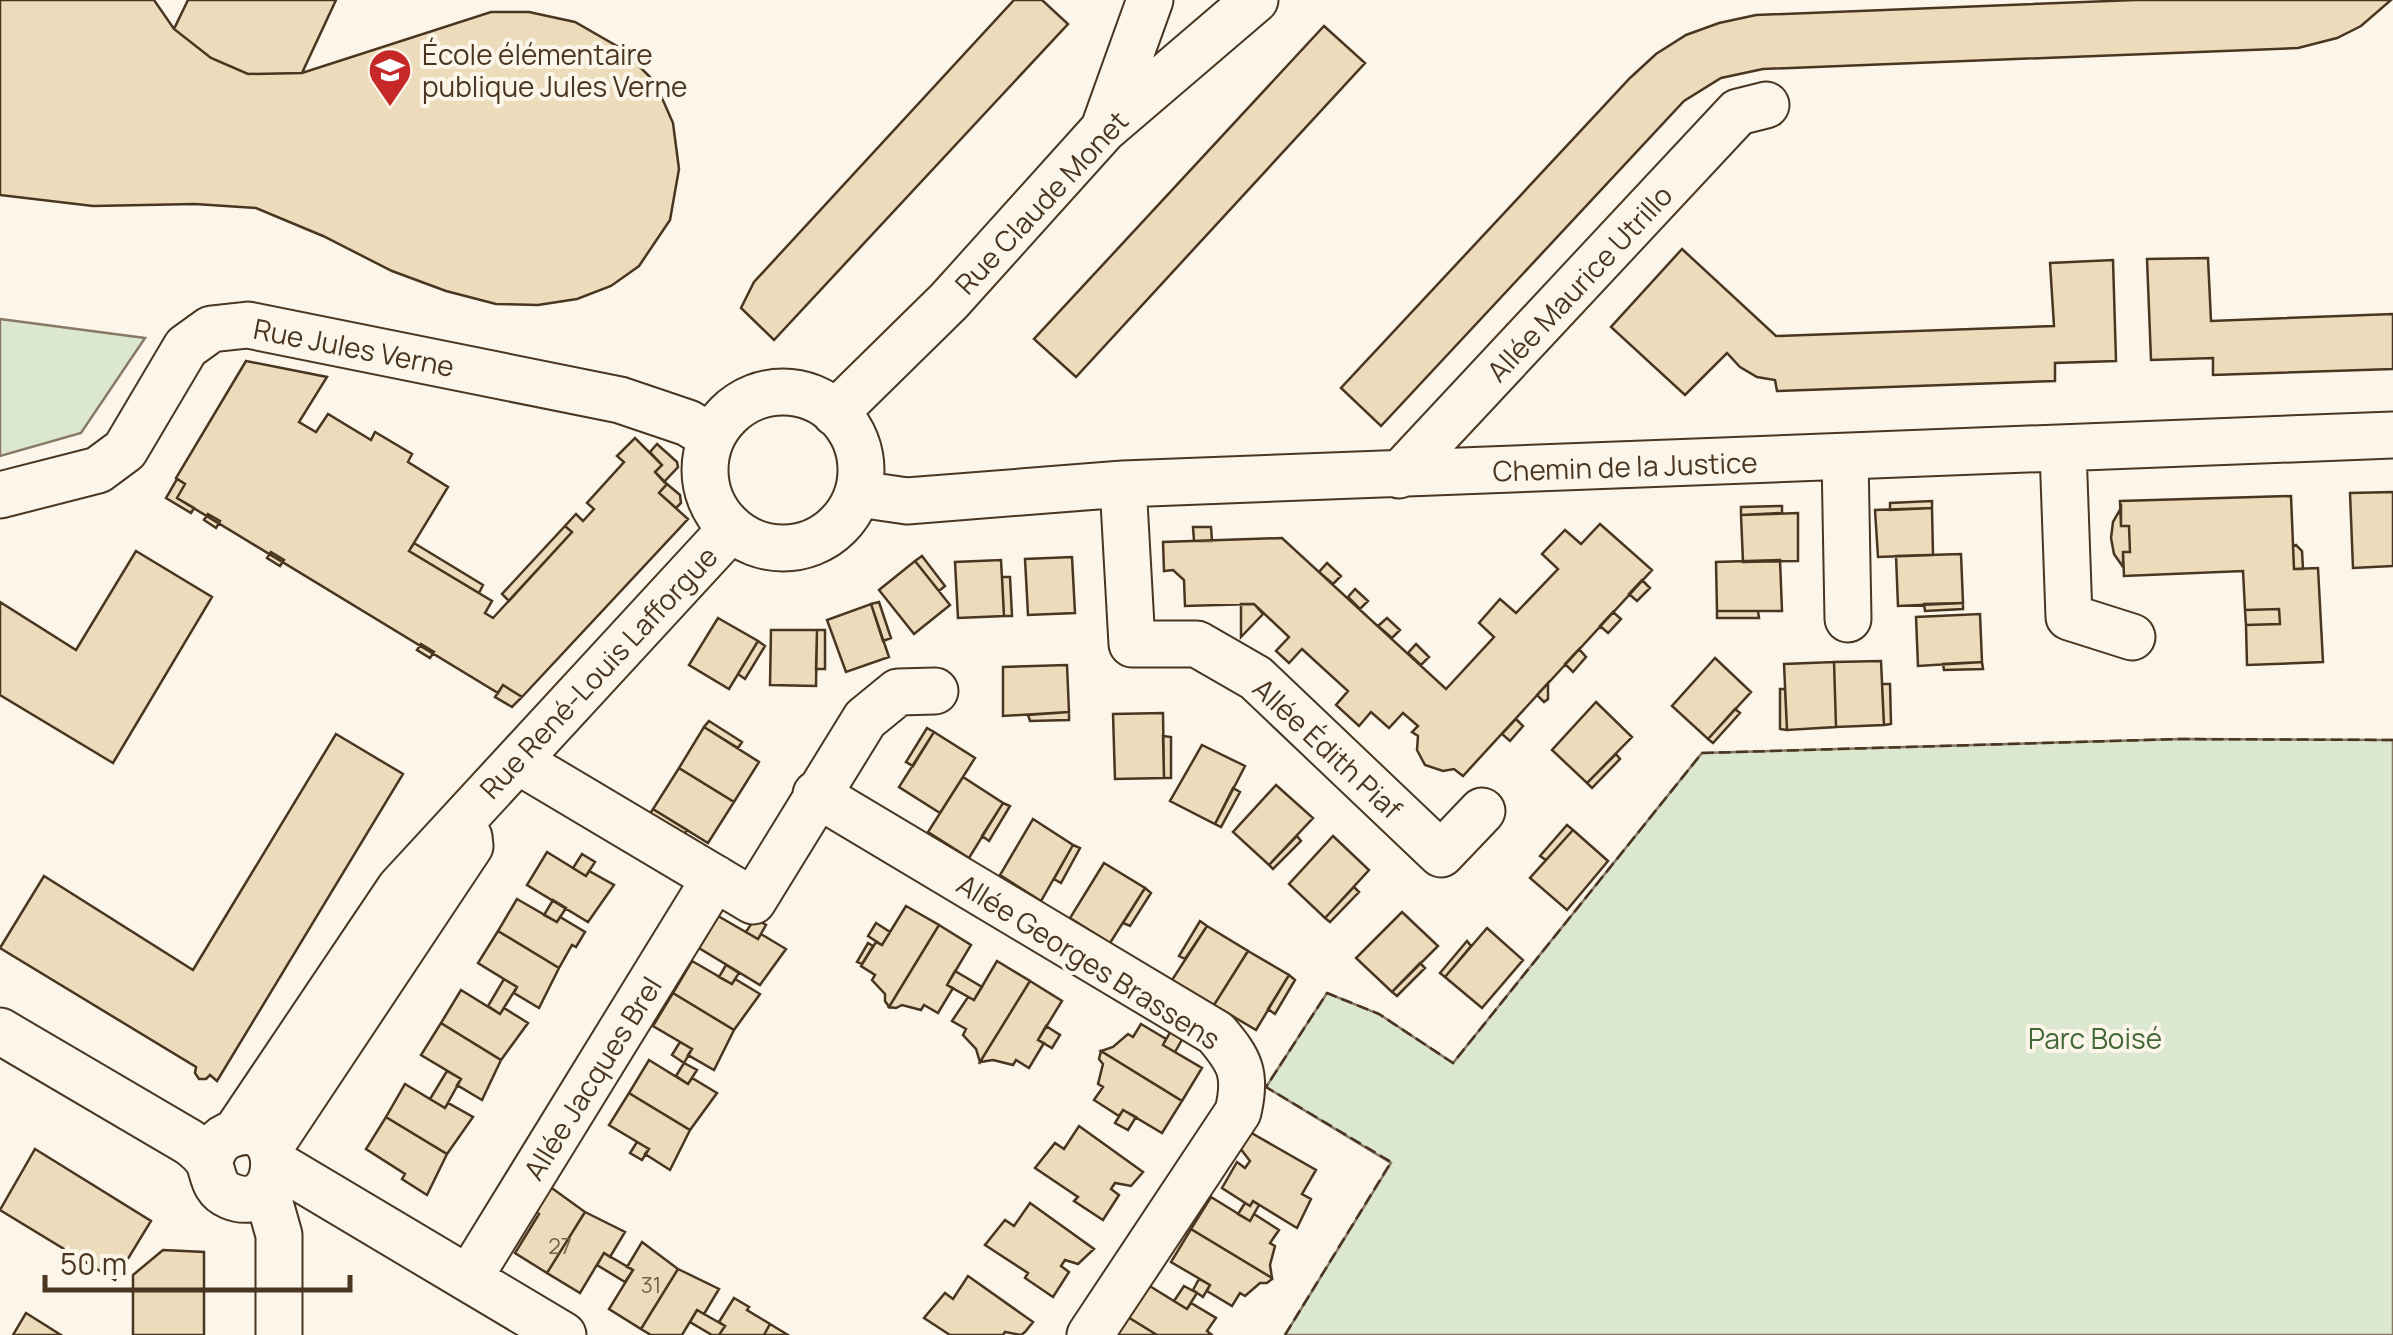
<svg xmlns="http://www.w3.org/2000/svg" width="2393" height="1335" font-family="Manrope,sans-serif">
  <rect width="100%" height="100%" fill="#fbf6e9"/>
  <path fill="#dce7d0" stroke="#887966" stroke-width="2.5" d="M0 319 145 338 81 433 0 456Z
    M2180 739 2393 740V1335H1285L1391 1163 1266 1087 1327 993 1379 1014 1453 1063 1702 753Z"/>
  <path fill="#ecdcbc" stroke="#4a3520" stroke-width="2.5" d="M0 0H154L174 29 211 58 248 74 302 73 491 12H529L575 22 622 49 655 82 673 123 679 169 670 220 639 266 611 286 577 299 538 305 496 304 446 291 392 271 323 236 256 208 195 204 93 206 0 195Z
    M188 0H336L302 73 248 74 211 58 174 29Z
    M1014 0H1042L1068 24 774 340 741 308 754 282Z
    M2135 0H2391L2361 26 2337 38 2298 48 1763 69 1721 78 1684 101 1381 426 1341 388 1630 78 1656 54 1686 35 1719 23 1756 15Z
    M1324 26 1365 63 1076 377 1034 339Z
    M1682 249 1776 336 2054 326 2050 263 2113 260 2116 361 2055 363V381L1777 391 1775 380 1757 377 1740 367 1727 353 1685 395 1611 327Z
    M2208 258 2211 321 2393 314V369L2213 375V358L2151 360 2147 259Z
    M246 361 327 377 299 422 316 432 328 414 371 440 375 432 412 454 408 462 448 487 409 551 492 601 485 613 493 618 572 532 565 526 576 514 583 521 594 509 587 503 624 462 617 456 635 438 662 465 655 472 667 484 659 493 688 519 522 697 503 685 498 693 177 498 185 484 176 478Z
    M657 444 677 462 678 467 664 482 655 472 662 465 650 452Z
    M177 479 185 484 177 498 194 508 191 513 166 498Z
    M667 484 680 495 681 503 676 508 659 493Z
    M2393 492V566L2353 568 2350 493Z
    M2291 496 2294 569 2318 568 2323 662 2247 665 2246 625 2280 624 2279 609 2245 610 2243 571 2124 576 2123 552H2130L2129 526H2121L2120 501Z
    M1932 501V508L1890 510V503Z
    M1782 506V513L1741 515V507Z
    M1932 508 1933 555 1878 557 1875 510Z
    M2121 508V526H2129L2130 552H2123V567L2114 554 2111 538 2113 522Z
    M1798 513V561L1743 562 1741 515Z
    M208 514 220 521 216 528 204 520Z
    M1600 524 1652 570 1463 776 1454 769 1443 771 1425 765 1417 750 1418 736 1412 732 1418 726 1403 713 1389 728 1371 712 1359 726 1336 705 1348 691 1302 649 1289 663 1276 651 1289 637 1254 604 1185 606 1184 580 1173 570 1164 571 1163 542 1282 538 1446 689 1494 637 1479 623 1500 599 1516 613 1558 569 1542 554 1565 530 1581 544Z
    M565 526 572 532 509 601 502 594Z
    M1193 527H1211L1212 541H1194Z
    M414 543 483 585 479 593 409 551Z
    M2296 545 2302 551 2303 569H2294L2293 546Z
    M136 551 212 597 113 763 0 695V602L76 650Z
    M271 552 284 560 280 566 267 558Z
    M1961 554 1963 603 1898 606 1896 556Z
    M922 556 945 586 939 591 915 561Z
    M1072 557 1075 613 1028 615 1025 559Z
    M1001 560 1004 616 958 618 955 562Z
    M1780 560 1782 611H1717L1716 562Z
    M915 561 950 605 914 634 879 590Z
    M1327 563 1341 576 1333 584 1319 572Z
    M1002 577H1010L1012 616H1004Z
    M1642 580 1650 588 1637 601 1629 594Z
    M1355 589 1368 601 1360 609 1348 597Z
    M879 602 891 638 883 641 871 604Z
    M1963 603V609L1925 611 1924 604Z
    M871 604 889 657 846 672 827 620Z
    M1241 604H1254L1263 614 1241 637Z
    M2279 609 2280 624 2246 625 2245 610Z
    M1717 611H1758L1759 618H1717Z
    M1613 612 1621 619 1608 633 1600 626Z
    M1980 614 1982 662 1918 666 1916 617Z
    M718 618 758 641 729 689 689 665Z
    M1387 618 1400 630 1392 638 1378 626Z
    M771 630H817L816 686 770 685Z
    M817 630H825V669H816Z
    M758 641 765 646 745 679 738 674Z
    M421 644 434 652 430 658 417 650Z
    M1416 644 1429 657 1421 665 1408 653Z
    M1579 649 1586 657 1573 672 1565 664Z
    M1715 658 1751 692 1708 739 1672 706Z
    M1881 661 1884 725 1836 727 1834 662Z
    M1834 662 1836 727 1787 730 1784 664Z
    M1982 662 1983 669 1944 670 1943 664Z
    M1067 665 1069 712 1003 716V667Z
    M1548 683V699L1544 702 1537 695Z
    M1882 684H1890L1891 724 1884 725Z
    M503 685 522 697 512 707 495 697Z
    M1780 689H1785L1787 730 1780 729Z
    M1596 702 1632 737 1587 783 1552 750Z
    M1735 709 1740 713 1713 743 1708 739Z
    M1069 712V720L1030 721 1028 715Z
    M1163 713 1164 778 1115 779 1113 714Z
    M1516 719 1523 726 1510 741 1502 734Z
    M709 721 742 742 738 748 704 727Z
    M704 727 759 762 734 802 679 768Z
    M927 728 934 732 913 766 906 762Z
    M934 732 975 758 940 813 899 787Z
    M336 734 403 774 217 1081 210 1075 206 1079H199L195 1073 196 1067 0 948 44 876 193 970Z
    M1163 736 1171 737V778H1164Z
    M1202 745 1245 766 1215 824 1170 801Z
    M1616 754 1620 759 1592 788 1587 783Z
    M679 768 734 802 708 843 653 809Z
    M963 777 1003 803 969 858 928 832Z
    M1276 785 1313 818 1269 865 1233 832Z
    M1233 788 1240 792 1221 827 1215 824Z
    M1003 803 1010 806 989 841 982 836Z
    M653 809 687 830 683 836 649 815Z
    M1033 819 1073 845 1041 901 1000 875Z
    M1567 825 1573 830 1546 860 1540 856Z
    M1573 830 1608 861 1567 910 1530 878Z
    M1297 836 1301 841 1273 869 1269 865Z
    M1333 836 1369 870 1325 918 1289 884Z
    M1073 845 1080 848 1061 883 1054 879Z
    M547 852 586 876 589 871 614 885 588 922 527 885Z
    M582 854 595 862 586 876 573 868Z
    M1104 863 1145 888 1110 943 1070 918Z
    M1354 887 1359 892 1330 922 1325 918Z
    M1145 888 1151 893 1130 926 1123 923Z
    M517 899 557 922 560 917 585 932 576 947 572 945 559 968 498 931Z
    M553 900 566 908 557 922 544 915Z
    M906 906 939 925 889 1007 885 1001V994L872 980 875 975 861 966 876 942 882 945Z
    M1402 912 1438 946 1392 992 1356 958Z
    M718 916 758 939 761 934 786 949 760 985 699 948Z
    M755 918 766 925 758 939 746 932Z
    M1200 921 1207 926 1185 959 1179 956Z
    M876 923 890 932 882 945 868 936Z
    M939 925 971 945 947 985 953 988 938 1013 924 1005 921 1010 902 1005 896 1008 889 1007Z
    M1207 926 1248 951 1214 1005 1172 980Z
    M1487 928 1523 960 1482 1008 1445 977Z
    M498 931 559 968 539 1008 514 993 517 987 478 963Z
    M1467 941 1471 946 1445 977 1440 973Z
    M868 943 873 946 862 964 857 962Z
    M1248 951 1289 975 1256 1030 1214 1005Z
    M692 961 732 984 735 979 760 994 734 1030 673 993Z
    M997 961 1030 981 980 1062 976 1049 963 1035 966 1029 952 1021 968 997 974 1000Z
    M1420 963 1425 968 1397 996 1392 992Z
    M726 965 739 973 732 984 719 977Z
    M955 971 982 987 974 1000 947 985Z
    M1289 975 1295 980 1275 1014 1268 1009Z
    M504 979 517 987 500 1014 488 1006Z
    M1030 981 1062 1001 1038 1040 1044 1043 1029 1068 1016 1060 1013 1065 993 1060 980 1062Z
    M461 990 500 1014 504 1008 528 1023 501 1060 441 1023Z
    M673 993 734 1030 714 1070 688 1055 692 1049 653 1026Z
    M441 1023 501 1060 482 1100 457 1085 461 1079 421 1055Z
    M1141 1024 1166 1039 1163 1045 1202 1068 1182 1101 1101 1051 1113 1047 1128 1034 1133 1037Z
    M1046 1026 1060 1035 1052 1048 1038 1040Z
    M1172 1029 1184 1036 1175 1052 1163 1045Z
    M680 1042 692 1049 684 1063 672 1055Z
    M1101 1051 1182 1101 1162 1133 1123 1110 1119 1116 1094 1100 1103 1087 1098 1084 1103 1064 1099 1059Z
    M649 1060 688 1084 692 1078 717 1093 690 1130 629 1093Z
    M684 1063 697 1070 688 1084 676 1076Z
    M447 1071 461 1079 445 1108 430 1099Z
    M405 1084 445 1108 448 1103 473 1117 447 1154 386 1117Z
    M629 1093 690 1130 670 1170 645 1154 649 1149 609 1125Z
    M1123 1110 1136 1117 1128 1130 1115 1123Z
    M386 1117 447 1154 427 1195 402 1179 405 1174 366 1149Z
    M1079 1126 1143 1172 1131 1186 1115 1183 1111 1189 1119 1195 1103 1220 1074 1201 1078 1197 1035 1168 1055 1143 1064 1149Z
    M1248 1131 1316 1170 1302 1194 1311 1199 1297 1228 1253 1201 1250 1206 1222 1188 1237 1162 1245 1168 1250 1161 1240 1148Z
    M637 1142 649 1149 642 1160 630 1153Z
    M35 1149 151 1221 115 1280 0 1210Z
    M549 1186 585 1212 547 1273 515 1253 539 1214 533 1210Z
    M1211 1197 1250 1221 1254 1214 1279 1230 1270 1243 1275 1246 1270 1265 1272 1278 1191 1229Z
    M1253 1201 1259 1205 1250 1221 1238 1214 1245 1203 1250 1206Z
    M1030 1203 1094 1249 1078 1264 1065 1260 1061 1266 1069 1272 1053 1297 1025 1278 1028 1273 985 1245 1005 1220 1014 1226Z
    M585 1212 625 1232 610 1257 604 1253 580 1293 547 1273Z
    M1191 1229 1272 1278V1279L1267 1283H1260L1245 1296 1240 1293 1232 1306 1207 1291 1210 1285 1171 1262Z
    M642 1242 678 1269 641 1329 609 1309 633 1270 627 1267Z
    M163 1250 204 1252V1335H133V1275Z
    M604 1253 633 1270 625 1282 597 1265Z
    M678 1269 719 1289 704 1314 697 1310 682 1335H651L641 1329Z
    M968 1276 1033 1322 1025 1332 1021 1335 1005 1332 1003 1335H950L924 1318 945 1293 953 1299Z
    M1199 1279 1210 1285 1203 1297 1193 1290Z
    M1148 1285 1187 1309 1191 1303 1216 1318 1207 1331 1212 1335H1157L1128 1317Z
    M1184 1286 1197 1293 1187 1309 1174 1301Z
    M734 1298 749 1307 747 1310 770 1324 764 1335H719L725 1326 719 1322Z
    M697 1310 725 1326 719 1335H712L690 1322Z
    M26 1313 61 1335H13Z
    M1128 1317 1157 1335H1117Z
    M770 1324 788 1335H764Z"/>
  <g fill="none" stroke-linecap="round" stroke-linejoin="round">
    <g stroke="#4a3520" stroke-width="49">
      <path id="minor" d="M1104 128 1150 0
        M705 470a78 78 0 1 1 156 0a78 78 0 1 1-156 0Z
        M835 413 949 301 1103 130 1255 0
        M2063 450 2069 617 2132 637
        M1845 457 1848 619
        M1399 475 1738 112 1766 105
        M1123 484 1132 644H1197L1256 678 1441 854 1482 811
        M859 494 907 501 1123 484 2393 435
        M0 495 98 470 125 450 186 347 211 329 248 325 620 400 688 423 711 437
        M518 761 753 901 865 719 898 692 935 691
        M816 794 1216 1033C1240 1061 1247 1074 1238 1112L1090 1335
        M0 1031 189 1142C197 1148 206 1155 210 1165 214 1178 215 1190 230 1196 285 1219 290 1115 233 1134 218 1138 213 1150 209 1163
        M236 1132 400 888 731 529
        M270 1147 470 846 469 837
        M276 1164 563 1335
        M266 1189 279 1235V1335
        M469 1278 715 878"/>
    </g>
    <use href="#minor" stroke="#fbf6e9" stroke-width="45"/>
    <path stroke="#4a3520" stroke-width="2.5" stroke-dasharray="12 5" stroke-linecap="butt" d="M1285 1335 1391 1162 1266 1087 1327 993 1379 1014 1453 1063 1702 753 2180 739 2393 740"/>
  </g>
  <defs>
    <g id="school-pin" transform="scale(2.25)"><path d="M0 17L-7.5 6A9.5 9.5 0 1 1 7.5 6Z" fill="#c62828" stroke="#fbf6e9"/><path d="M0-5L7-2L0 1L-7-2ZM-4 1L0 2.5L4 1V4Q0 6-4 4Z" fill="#fff"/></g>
  </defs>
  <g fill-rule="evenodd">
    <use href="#school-pin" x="390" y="70"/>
  </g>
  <g text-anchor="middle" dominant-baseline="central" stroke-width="8" stroke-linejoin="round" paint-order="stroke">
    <g font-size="22" fill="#725f47">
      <text x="560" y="1246">27</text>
      <text x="651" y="1285">31</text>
    </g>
    <g font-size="28" fill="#4a3520" stroke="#fbf6e9" text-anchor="start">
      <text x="422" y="54">École élémentaire<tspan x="422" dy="32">publique Jules Verne</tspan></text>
    </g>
    <g font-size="28" fill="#4a3520" stroke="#fbf6e9">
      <text transform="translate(1041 202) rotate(-47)">Rue Claude Monet</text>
      <text transform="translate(1579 283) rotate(-47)">Allée Maurice Utrillo</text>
      <text transform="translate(354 347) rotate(11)">Rue Jules Verne</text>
      <text transform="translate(1625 466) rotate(-2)">Chemin de la Justice</text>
      <text transform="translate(598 672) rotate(-47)">Rue René-Louis Lafforgue</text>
      <text transform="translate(1328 748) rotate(43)">Allée Édith Piaf</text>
      <text transform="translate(1089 961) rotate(32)">Allée Georges Brassens</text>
      <text transform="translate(592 1078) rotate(-58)">Allée Jacques Brel</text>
    </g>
    <g font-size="28" fill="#436837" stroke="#fbf6e9">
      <text x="2095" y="1038">Parc Boisé</text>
    </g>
  </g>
  <path d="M45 1275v15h305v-15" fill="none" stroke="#4a3520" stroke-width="5"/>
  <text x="60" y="1275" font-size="30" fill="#4a3520" stroke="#fbf6e9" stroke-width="8" paint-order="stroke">50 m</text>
</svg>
